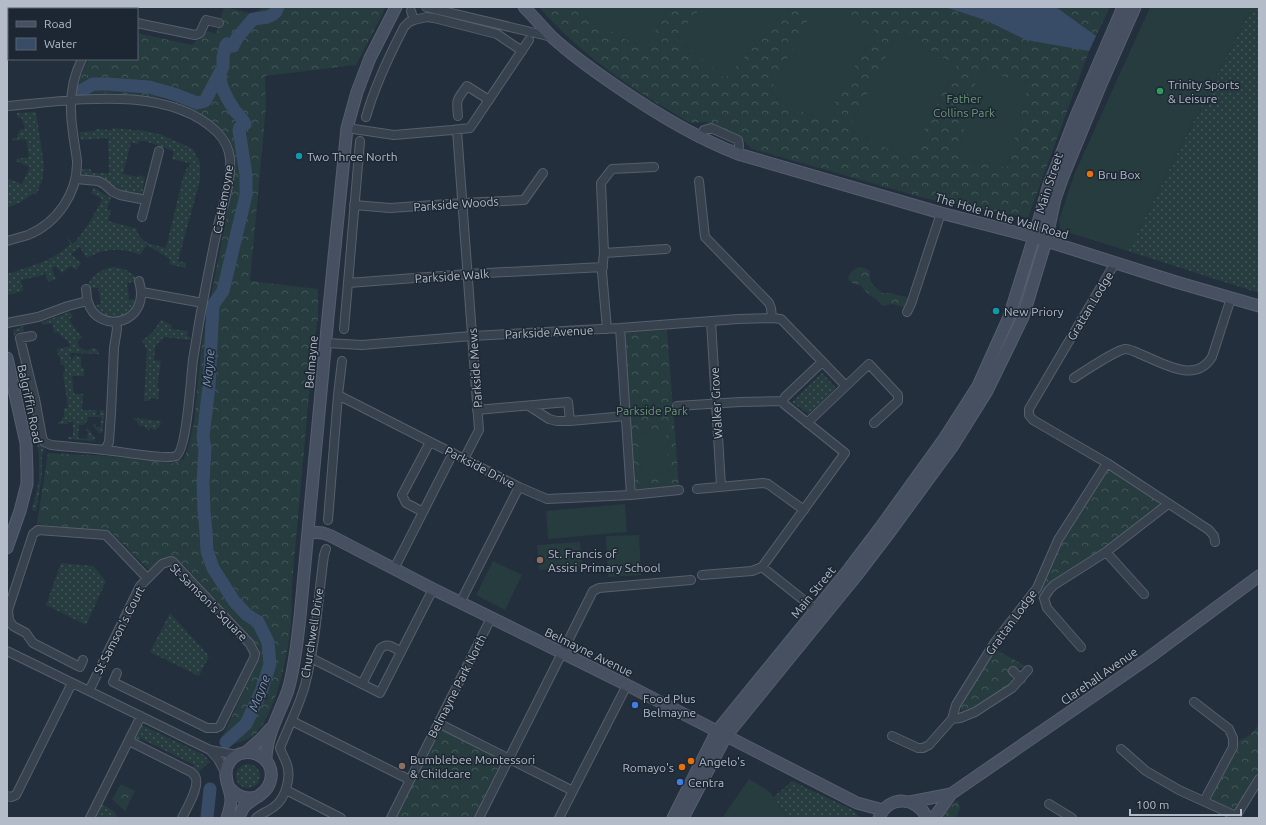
<svg xmlns="http://www.w3.org/2000/svg" width="1266" height="825" font-family="Ubuntu,sans-serif">
  <defs>
    <pattern id="grass-dots" width="8" height="8" patternUnits="userSpaceOnUse"><rect width="8" height="8" fill="#263c3f"/><path d="M2 2h.1M6 6h.1" fill="none" stroke="#435659" stroke-width="1.8" stroke-linecap="round"/></pattern>
    <pattern id="forest-crowns" width="20" height="18" patternUnits="userSpaceOnUse"><rect width="20" height="18" fill="#263c3f"/><path d="M2 6a3 3 0 1 1 6 0M12 15a3 3 0 1 1 6 0" fill="none" stroke="#435659"/></pattern>
  </defs>
  <rect width="100%" height="100%" fill="#242f3e"/>
  <path fill="url(#grass-dots)" d="M1252 7H1259V250L1258 260 1259 263V293L1128 251Z
    M36 112 44 165 42 181 36 195 34 193 21 202 7 208V180L9 179 22 184 30 167 16 161V159L29 157 26 139 12 141V138H18V136L17 135 21 129 23 130 25 128 21 117 18 118 17 113Z
    M112 128 145 131 162 135 193 149 200 163V180L178 261 186 263 185 268 169 264 170 259 147 245 140 255C122 247 104 248 87 258L80 247 71 254 81 263 76 270 71 266 62 273 55 266 52 269 56 279 48 282 45 273 40 276 21 280 23 291 8 295 7 274 37 264C49 260 60 253 70 245L67 237 73 244 74 243C86 229 94 216 102 199L91 193 94 188 111 198 107 209 111 210 108 221 134 228 135 226C141 245 149 243 166 248L184 173H185L187 167H190L189 163 172 159 174 151 145 141H139L138 144 131 142 123 174 137 177 138 175 145 177 142 194 139 195 122 191 100 178 83 174 82 172V169H90L92 173H109L108 138 81 140 79 132 95 131 96 129 112 130Z
    M113 267C125 268 132 272 139 281L127 283 129 300 135 299C133 304 132 311 128 314 116 322 102 317 96 305L101 304 98 288 86 289C91 276 100 269 113 267Z
    M70 312 73 317 69 319 73 326 82 337 77 342 80 348 87 351 92 348C96 348 98 350 99 354L70 353 71 361 75 355 81 357V367L84 368V376H72L74 394H83L82 410H97L96 415H99L100 410H105L102 433H100L92 425 96 424V427H101V417H88V420L83 425H79L78 438 87 439 88 432 86 430 88 429 95 438 94 441 68 439V437H73V422H68V424H58V422L62 421V417H64V408H68L63 373H65L64 365H61L60 357H59L57 349 70 346V344L58 332 54 333 53 323 43 325 42 322Z
    M161 320 172 325 171 329 188 331 187 336 190 337V340L164 337 155 346 154 360 161 361 157 387H159L158 399 150 398V401H144L147 350 142 341 153 332Z
    M23 326 24 331 16 333 33 407 39 441 45 448 42 455V476L36 511 32 510 39 481V454L30 406 13 330Z
    M822 373 836 388 809 414 792 402Z
    M134 418 161 421 159 428 157 427 156 430 150 428 149 431 143 425 141 427 138 424 137 421 134 420Z
    M61 563 93 566 106 581 86 625 46 605Z
    M170 613 209 656 199 676 150 652Z
    M141 726H144L204 755 210 762 196 774 192 770 194 765 140 738 138 743 135 737Z
    M236 776a12 12 0 1 1 24 0a12 12 0 1 1-24 0Z
    M792 781 853 810 860 818H787L774 797Z
    M102 805C108 807 116 811 118 818H94Z"/>
  <path fill="url(#forest-crowns)" d="M224 7 253 14 263 7H385L383 13 356 65 265 76 266 107 250 281 318 289V317L312 361 293 573C291 589 292 605 291 622 289 651 277 709 258 731 254 737 246 740 240 742 232 745 227 746 219 744L260 657 258 646 183 564 171 558 162 560 149 570 112 533 37 524 48 453 107 456 173 463 184 459 188 448 194 423 202 341 224 230 236 163 227 135 213 122 200 113 166 98 114 93 78 94 80 76 89 59H137V33L192 45 207 31 216 34Z
    M539 7H1110L1089 51 1028 218 924 198 752 149 740 137 707 122 693 123 687 121C669 110 650 100 632 87 599 65 566 38 539 7Z
    M860 267 865 268 870 271V278L872 284 882 293H893L896 295 907 297 909 300 907 304 903 307 892 304 883 306 876 299 869 295 860 285 852 283 848 278C851 271 853 269 860 267Z
    M667 330 679 486 636 489 624 333Z
    M1109 470 1157 501 1159 505 1156 510 1107 547 1052 582 1044 606 1037 598 1039 589 1062 540 1106 472Z
    M995 649 1027 667 1015 669 1011 675 1013 683 976 708 964 714 960 707Z
    M1259 725V772L1237 809C1229 809 1217 805 1212 799V796L1222 774 1236 750 1239 740C1247 739 1254 731 1259 725Z
    M441 728 504 757 473 818H396Z
    M121 784 135 791 125 811 112 799Z
    M958 800 960 808 956 818H940L950 807Z"/>
  <path fill="#263c3f" d="M588 7H669L644 50 583 15Z
    M702 7H789L725 79 676 36Z
    M815 7H831L874 30 824 123 769 93Z
    M1150 7H1252L1128 251 1073 234 1060 229 1059 220 1074 175Z
    M898 34 957 65 909 160 849 128Z
    M979 70 1029 83 1007 168 957 156Z
    M666 432 669 474 641 476 638 434Z
    M625 504 627 532 548 539 546 511Z
    M639 535 641 575 608 577 606 536Z
    M580 542 582 567 539 570 537 545Z
    M493 561 522 575 505 610 476 595Z
    M749 779 770 792 787 818H722Z"/>
  <path fill="#394c67" d="M945 7H1056L1096 36 1089 51 1026 40 985 20Z"/>
  <g fill="none" stroke-linecap="round" stroke-linejoin="round">
    <path stroke="#394c67" stroke-width="13" d="M220 75C220 88 228 100 235 111 239 115 243 119 245 124L240 127 239 130 246 175V195L223 291 213 305 209 386 203 437 205 448 203 482 204 511 206 532 207 551 213 568 234 601 246 614 258 622 268 642 270 664 261 692 246 724 226 742
      M79 92 93 84H107L149 87 177 95 197 103 205 101 223 67V57L226 45 227 44 230 46H233L237 38 253 19C263 18 275 18 278 7
      M207 818 210 789"/>
    <g stroke="#565f6c" stroke-width="10">
      <path id="street" d="M426 7 552 37
        M18 9 19 7
        M411 11 414 20
        M137 23 195 35 200 33 206 20 219 23
        M7 33 9 28
        M7 106C71 101 166 83 217 132 224 139 229 149 230 159 232 181 223 205 218 226 211 258 205 290 199 323 197 335 195 347 193 360 191 375 187 450 176 456 168 460 117 451 105 450 87 448 69 447 51 445L44 442 42 437 35 399 20 338 32 336
        M458 116C456 98 457 100 467 86L489 100
        M366 117C375 85 389 56 404 27L409 22 414 20 427 17 434 18 497 34 522 51
        M347 128 394 135 452 130 470 128 529 40
        M457 130 479 430 464 459
        M699 138 704 130 711 128 738 140 739 145 738 154
        M76 179 98 181 104 184 113 192 120 195 146 200
        M699 181 705 237 769 303 771 308 772 318
        M354 205 390 208 463 203 524 200 543 173
        M142 217 159 151
        M7 241C14 239 21 237 28 235 57 223 78 193 77 161 76 152 74 142 73 133 69 108 70 82 82 59
        M604 253 666 249
        M1115 263 1029 409V415L1033 420 1107 463 1209 530 1214 536 1215 542
        M348 283 360 141
        M86 289C87 293 86 298 88 302 98 336 152 324 139 281
        M142 292 203 303
        M907 312 911 304 941 213
        M711 321 721 486
        M7 323 38 317 68 306 87 301
        M620 328 631 495
        M344 329 348 283 468 274 603 267
        M607 329 602 272 604 253 601 183 612 169 654 167
        M326 343 362 345 472 336 620 328 738 319 772 318 781 319 846 386
        M1074 378C1083 372 1117 350 1125 349 1130 349 1136 352 1140 354 1161 362 1195 385 1212 357L1231 298
        M338 395 519 487 547 499 631 495 679 490
        M529 406 549 419 557 421H570
        M677 406 740 402 783 401
        M477 410 568 402 570 421 626 416
        M807 423 869 364 898 395V401L874 423
        M105 450 109 442 111 413 114 348 117 329 116 322
        M697 489 763 483 768 484 804 510
        M423 512 406 503 402 495 430 442
        M328 520 338 395 342 361
        M1106 552 1144 594
        M762 567 845 453 784 404 783 401 785 397 822 362
        M394 569 453 453
        M702 575 752 571 762 567 816 610
        M460 603 519 487
        M1081 647 1047 608 1044 598 1049 590 1054 585 1106 552 1168 504
        M7 651 210 750 237 755
        M311 658 380 693 433 589
        M83 660 80 667 33 643 26 633 13 626 9 620 8 610 33 534 38 530 106 535 147 578
        M1013 671 1021 679
        M362 684 380 649C387 642 393 647 401 652
        M89 691 140 586 162 564 171 561 173 562 250 644 255 654 254 658 220 726 216 728H207L113 682 117 673
        M1194 702 1229 729 1233 738V747L1204 801
        M952 719 960 718 975 712 1012 688 1028 670
        M292 721 410 780
        M438 723 573 791
        M892 736 918 748H923L929 745 952 719 956 705 995 642 1037 588 1058 540 1107 463
        M129 741 191 772C191 772 195 776 195 776 201 786 186 809 182 818
        M1121 749 1146 771 1179 790 1236 816
        M210 750 218 759 226 774
        M286 790 341 818
        M7 796 11 797 16 795 72 683
        M1049 804 1072 818
        M90 818 141 716
        M256 818C262 813 269 811 275 806 285 798 290 781 288 769 287 761 282 755 280 748 288 727 299 707 305 685 316 643 318 598 324 555L326 549
        M391 818 491 618
        M479 818 562 653 593 591 599 588 691 580
        M559 818 627 685
        M1235 818 1259 779"/>
    </g>
    <g stroke="#565f6c" stroke-width="13">
      <path id="secondary" d="M524 7C534 17 543 28 553 38 573 56 594 71 616 86 655 113 694 137 738 154L941 213 1034 237 1176 282 1259 306
        M7 358 26 443 27 472V484L20 511 7 548
        M308 532 323 533 331 536 433 589 627 685 857 803 883 810
        M245 753 262 738 270 729
        M266 760C266 735 280 713 288 690 295 666 297 642 300 617L328 317 347 128 357 92 370 58 396 7
        M229 787C237 797 247 801 259 796
        M910 802 951 794
        M227 818C229 812 231 806 231 800 231 789 223 779 227 767 237 740 279 754 270 782 266 795 252 798 244 807 242 810 240 815 238 818
        M673 818 717 731 849 569 880 528 944 439 978 386 1009 317 1034 237 1049 184 1055 170 1076 116 1123 7
        M683 818 726 736 857 575 889 533 952 447 987 391 1023 317 1046 241 1055 199 1062 179 1101 84 1135 7
        M879 818C888 795 917 796 927 818
        M934 818 951 794 1147 659 1259 576"/>
    </g>
    <use href="#street" stroke="#38414e" stroke-width="8"/>
    <use href="#secondary" stroke="#465061" stroke-width="11"/>
  </g>
  <circle fill="#2e9e5b" stroke="#1d2633" stroke-width="1.5" cx="1160" cy="91" r="4"/>
  <g fill="#0f9aa8" stroke="#1d2633" stroke-width="1.5">
    <circle cx="299" cy="156" r="4"/>
    <circle cx="996" cy="311" r="4"/>
  </g>
  <g fill="#e8710a" stroke="#1d2633" stroke-width="1.5">
    <circle cx="1090" cy="174" r="4"/>
    <circle cx="691" cy="761" r="4"/>
    <circle cx="682" cy="767" r="4"/>
  </g>
  <g fill="#8d6e63" stroke="#1d2633" stroke-width="1.5">
    <circle cx="540" cy="560" r="4"/>
    <circle cx="402" cy="766" r="4"/>
  </g>
  <g fill="#3f7fe0" stroke="#1d2633" stroke-width="1.5">
    <circle cx="635" cy="705" r="4"/>
    <circle cx="680" cy="782" r="4"/>
  </g>
  <g text-anchor="middle" dominant-baseline="central" stroke-width="3" stroke-linejoin="round" paint-order="stroke">
    <g font-size="12" fill="#b4bcc9" stroke="#1d2633" text-anchor="start">
      <text x="1168" y="84">Trinity Sports<tspan x="1168" dy="14">&amp; Leisure</tspan></text>
      <text x="307" y="156">Two Three North</text>
      <text x="1098" y="174">Bru Box</text>
      <text x="1004" y="311">New Priory</text>
      <text x="548" y="553">St. Francis of<tspan x="548" dy="14">Assisi Primary School</tspan></text>
      <text x="643" y="698">Food Plus<tspan x="643" dy="14">Belmayne</tspan></text>
      <text x="410" y="759">Bumblebee Montessori<tspan x="410" dy="14">&amp; Childcare</tspan></text>
      <text x="699" y="761">Angelo's</text>
      <text x="674" y="767" text-anchor="end">Romayo's</text>
      <text x="688" y="782">Centra</text>
    </g>
    <g font-size="12" fill="#6b9a76" stroke="#1d2633">
      <text x="964" y="98">Father<tspan x="964" dy="14">Collins Park</tspan></text>
      <text x="652" y="410">Parkside Park</text>
    </g>
    <g font-size="12" fill="#b4bcc9" stroke="#1d2633">
      <text transform="translate(1049 183) rotate(-72)">Main Street</text>
      <text transform="translate(223 199) rotate(-80)">Castlemoyne</text>
      <text transform="translate(456 204) rotate(-4)">Parkside Woods</text>
      <text transform="translate(1002 216) rotate(16)">The Hole in the Wall Road</text>
      <text transform="translate(452 276) rotate(-4)">Parkside Walk</text>
      <text transform="translate(1090 306) rotate(-59)">Grattan Lodge</text>
      <text transform="translate(549 332) rotate(-3)">Parkside Avenue</text>
      <text transform="translate(311 362) rotate(-85)">Belmayne</text>
      <text transform="translate(475 368) rotate(-94)">Parkside Mews</text>
      <text transform="translate(716 403) rotate(-93)">Walker Grove</text>
      <text transform="translate(30 404) rotate(78)">Balgriffin Road</text>
      <text transform="translate(480 467) rotate(27)">Parkside Drive</text>
      <text transform="translate(813 592) rotate(-51)">Main Street</text>
      <text transform="translate(209 602) rotate(45)">St Samson's Square</text>
      <text transform="translate(1011 622) rotate(-54)">Grattan Lodge</text>
      <text transform="translate(119 630) rotate(-63)">St Samson's Court</text>
      <text transform="translate(312 633) rotate(-81)">Churchwell Drive</text>
      <text transform="translate(589 652) rotate(26)">Belmayne Avenue</text>
      <text transform="translate(1099 676) rotate(-35)">Clarehall Avenue</text>
      <text transform="translate(457 686) rotate(-63)">Belmayne Park North</text>
    </g>
    <g font-size="13" font-style="italic" fill="#7c92b1" stroke="#1d2633">
      <text transform="translate(208 368) rotate(-85)">Mayne</text>
      <text transform="translate(259 693) rotate(-69)">Mayne</text>
    </g>
  </g>
  <rect width="1266" height="825" fill="none" stroke="#b4bcc9" stroke-width="16"/>
  <rect x="8" y="8" width="130" height="52" fill="#1d2633" stroke="#59626f"/>
  <rect x="16" y="21" width="20" height="6" fill="#465061" stroke="#59626f"/>
  <text x="44" y="28" font-size="12" fill="#b4bcc9">Road</text>
  <rect x="16" y="38" width="20" height="12" fill="#394c67" stroke="#59626f"/>
  <text x="44" y="48" font-size="12" fill="#b4bcc9">Water</text>
  <path d="M1130 809v6h111v-6" fill="none" stroke="#b4bcc9" stroke-width="2"/>
  <text x="1136" y="809" font-size="12" fill="#b4bcc9" stroke="#1d2633" stroke-width="3" paint-order="stroke">100 m</text>
</svg>
